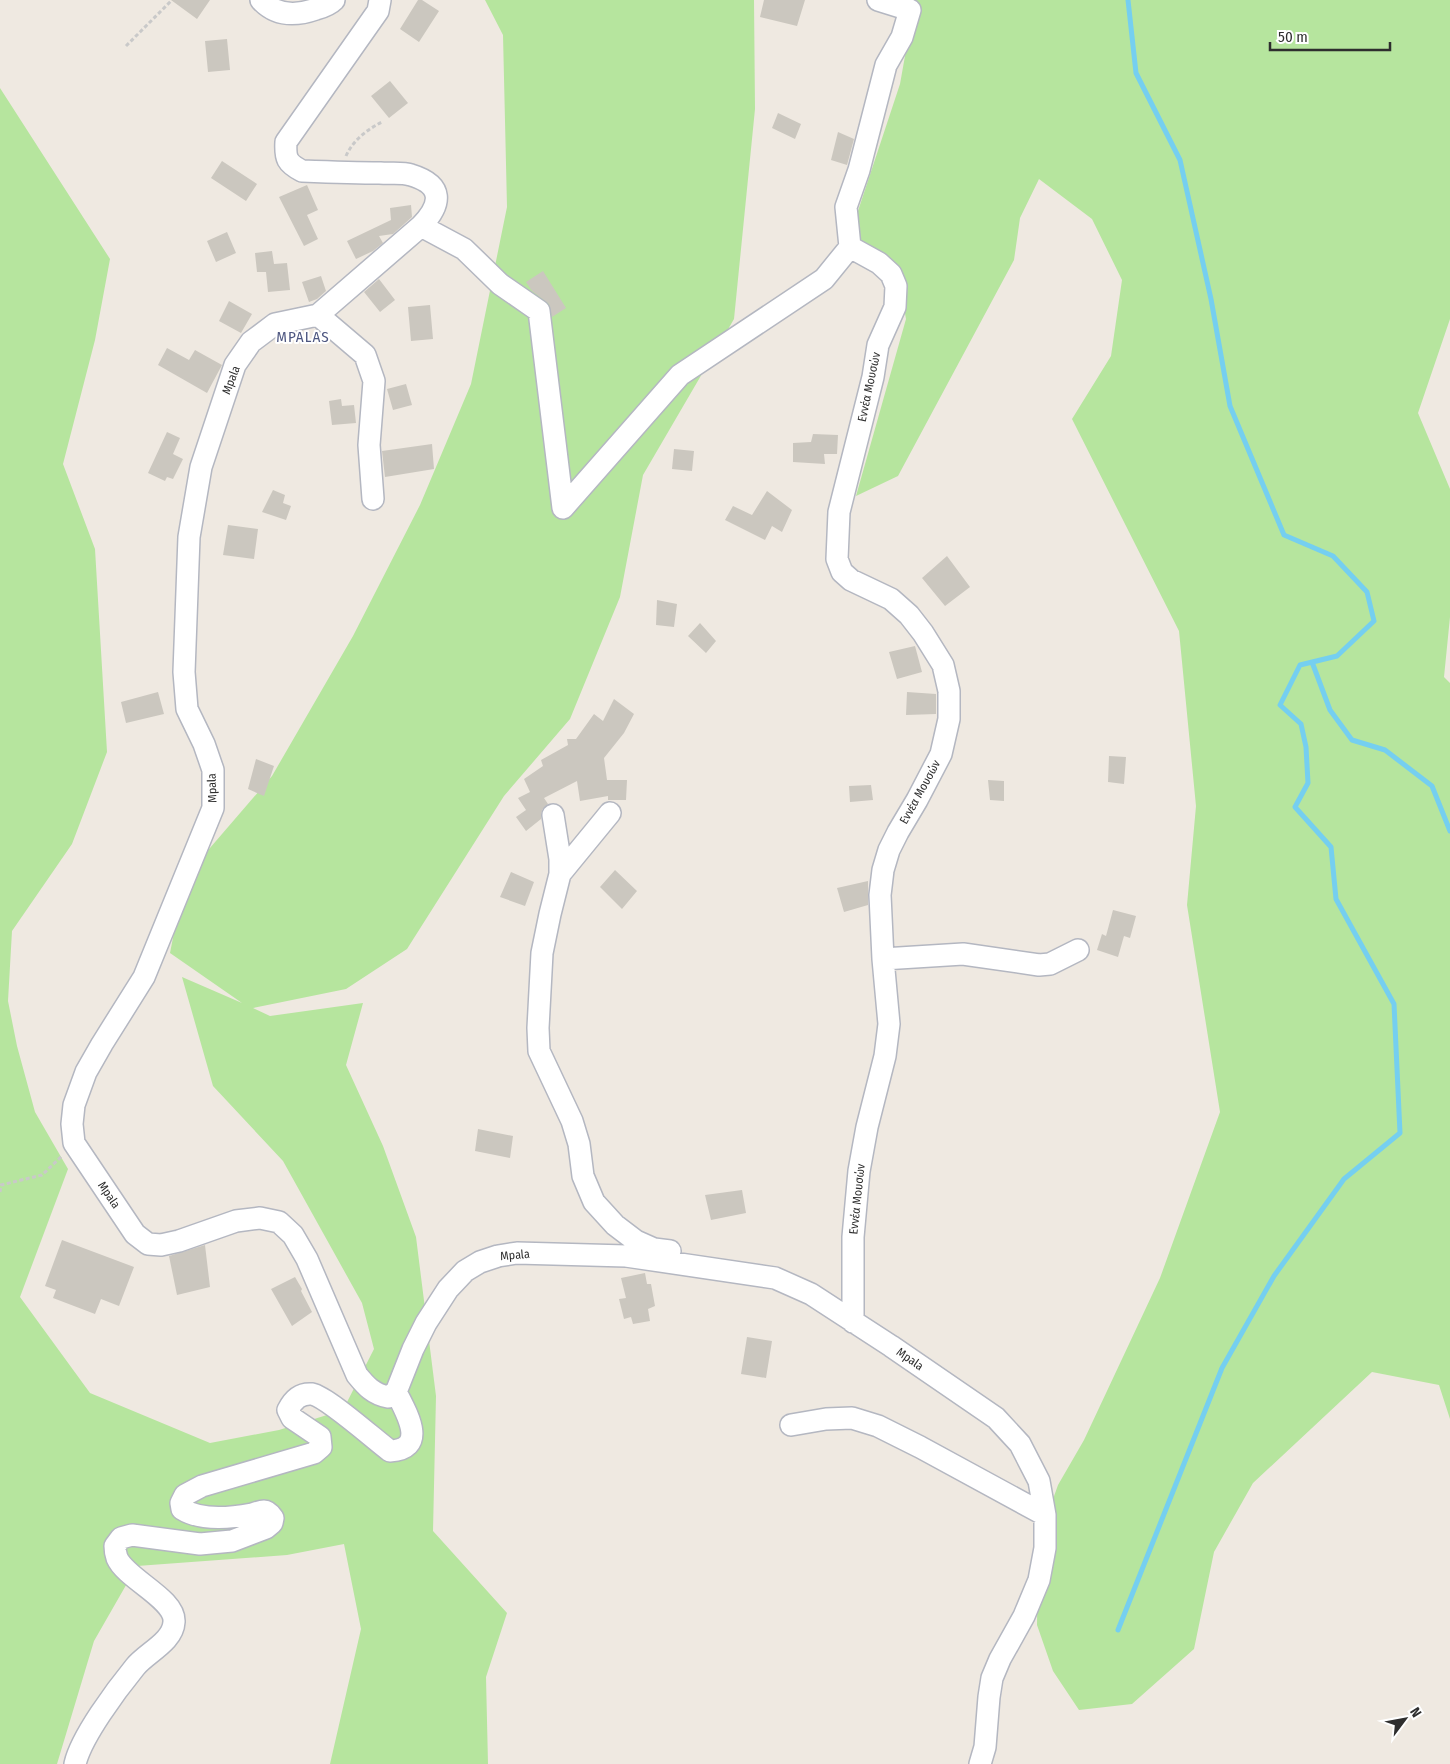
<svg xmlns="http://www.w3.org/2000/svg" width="1450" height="1764" font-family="'Fira Sans Condensed',sans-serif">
  <rect width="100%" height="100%" fill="#efe9e1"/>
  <path fill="#b6e59e" d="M485 0H754L755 109 734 319 643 475 620 597 570 719 504 796 407 949 346 989 253 1008 270 1016 363 1003 346 1065 383 1146 416 1237 436 1396 433 1531 507 1613 486 1677 488 1764H330L361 1629 344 1544 287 1555 137 1566 94 1641 57 1764H0V88L110 259 95 340 63 464 95 549 107 752 72 844 12 931 8 1001 17 1046 35 1112 68 1169 20 1297 90 1393 210 1443 279 1430 343 1410 374 1349 362 1303 283 1161 213 1086 182 977 242 1003 170 953 185 877 272 776 353 636 420 505 471 384 507 207 503 35Z
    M915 0H1450V319L1418 413 1450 489V617L1444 677 1450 683V1419L1439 1385 1372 1372 1253 1483 1214 1552 1194 1649 1132 1704 1079 1710 1053 1671 1037 1625 1038 1541 1058 1485 1084 1440 1160 1278 1220 1112 1187 905 1196 806 1179 631 1072 419 1111 356 1122 280 1092 219 1039 179 1020 218 1014 260 898 476 856 496 906 319 897 268 863 248 855 220 900 84Z"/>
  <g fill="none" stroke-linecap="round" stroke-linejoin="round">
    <path stroke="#75cff0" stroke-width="5" d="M1312 662 1330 710 1352 740 1385 750 1432 786 1450 831
      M1118 1630 1222 1368 1274 1276 1344 1179 1400 1133 1394 1004 1336 899 1331 847 1295 807 1308 783 1306 747 1301 724 1280 705 1300 665 1337 656 1374 621 1367 592 1333 556 1284 535 1230 406 1211 299 1180 160 1136 73 1128 0"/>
  </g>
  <path fill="#cbc7bf" d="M171 0H210L197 19Z
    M418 0H422L439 11 419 42 400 29Z
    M764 0H805L797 26 760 17Z
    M227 39 230 70 208 72 205 41Z
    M390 81 408 103 389 118 371 96Z
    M778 113 801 124 795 139 772 128Z
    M838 132 854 139 847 165 831 160Z
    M222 161 257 184 246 201 211 178Z
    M307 185 318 210 307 215 318 239 304 246 279 197Z
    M411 205 412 217 393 234 379 236 383 243 373 251 356 259 347 241 391 220 390 208Z
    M227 232 236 253 216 262 207 241Z
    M272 251 274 264 287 263 290 290 268 292 266 272H257L255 253Z
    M543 271 566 308 552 317 549 304 532 291 526 282Z
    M321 276 326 291 317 299 309 302 302 282Z
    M379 279 395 300 380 312 364 292Z
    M229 301 252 314 241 333 219 321Z
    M430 305 433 339 411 341 408 307Z
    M167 348 189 360 195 350 222 365 207 393 158 365Z
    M406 384 412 405 393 410 387 389Z
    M341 399 342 406 354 405 356 423 332 425 329 401Z
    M167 432 180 438 173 454 183 459 173 479 167 477 165 481 148 473Z
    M813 434 838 435 837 454H824L825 464 793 462V443L811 442Z
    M432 444 434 469 385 477 382 451Z
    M674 449 694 451 692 471 672 469Z
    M273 490 285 495 283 503 291 506 286 520 262 512Z
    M767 491 792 510 782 532 772 526 765 540 725 520 733 506 752 515Z
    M228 525 258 529 254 559 223 555Z
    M947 556 970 587 945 606 922 578Z
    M657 600 677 604 674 627 656 625Z
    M700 623 716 641 706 653 688 636Z
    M915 646 922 672 897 679 889 652Z
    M158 692 164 714 126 723 121 702Z
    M907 692 936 694V714L906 715Z
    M614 699 634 714 624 733 604 758 607 780H627L626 800H608V796L580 801 577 781 544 798 548 804 542 810 541 819 526 831 516 817 526 810 518 798 530 792 524 779 543 766 541 760 568 745 567 739H576L594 714 603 721Z
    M1109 756 1126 757 1124 784 1108 782Z
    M256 759 274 766 264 796 248 789Z
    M988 780 1004 781V801L990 800Z
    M871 785 873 800 850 802 849 786Z
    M615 870 637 891 622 909 600 887Z
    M511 872 534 882 525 906 500 897Z
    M868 881V905L844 912 837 888Z
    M1113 910 1136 916 1130 938 1124 936 1118 957 1097 950 1102 934 1106 936Z
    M478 1129 513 1136 510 1158 475 1151Z
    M742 1190 746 1213 711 1220 705 1195Z
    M62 1240 134 1267 119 1306 101 1299 95 1314 53 1298 56 1290 45 1286Z
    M205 1245 210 1287 177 1295 169 1256Z
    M645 1273 647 1284H651L655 1306 648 1309 650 1321 633 1324 631 1317 624 1319 619 1299 626 1298 621 1278Z
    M295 1277 302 1289 301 1291 312 1312 292 1326 271 1289Z
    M747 1337 772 1341 766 1378 741 1374Z"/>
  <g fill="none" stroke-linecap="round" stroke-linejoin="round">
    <g stroke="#b4b7c1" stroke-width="24">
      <path id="minor" d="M261 0C276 16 296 16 316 9 323 7 329 5 334 0
        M380 0 378 11 286 142C285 159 287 163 302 171 328 172 354 173 380 173 390 174 402 172 411 175 444 185 442 204 421 226L318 315 275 324 251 342 235 365 201 467 189 537 184 672 187 709 204 744 213 770V808L144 977 102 1044 86 1072 74 1105 72 1124 74 1143 135 1234 148 1244 161 1245 179 1241 236 1221 260 1218 279 1222 293 1235 307 1259 357 1375C366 1386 373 1394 388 1397L396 1392 413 1349 426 1323 448 1289 465 1271 480 1262 498 1256 517 1253 626 1256 775 1278 811 1294 891 1346 996 1418 1020 1444 1039 1481 1045 1515V1548L1039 1580 1024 1616 1000 1659 992 1678 989 1697 985 1747 980 1764
        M421 226 464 249 500 284 539 311 563 508 680 375 824 279 850 247 879 263 891 274 896 286 895 307 878 345 873 377 839 512 837 559 842 572 851 580 891 599 909 615 923 633 943 665 949 691V719L941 754 917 800 898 832 889 850 883 870 880 895 883 959 889 1024 885 1056 867 1127 859 1171 853 1237V1322
        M850 247 846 207 859 170 886 65 902 37 910 10 878 0
        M318 315 365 355 374 381 369 445 373 499
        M553 815 560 859V874L550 914 542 953 538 1028 539 1051 572 1121 579 1144 583 1176 594 1202 615 1225 636 1241 654 1249 670 1251
        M560 874 610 813
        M883 959 963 954 1039 965 1050 964 1078 950
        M791 1425 826 1419 852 1418 878 1426 920 1447 1045 1515
        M75 1764C81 1737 117 1689 135 1667 146 1653 173 1642 174 1622 176 1599 126 1579 117 1558 116 1555 115 1550 115 1546L121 1538 132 1535 200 1544 232 1541 266 1528 272 1523 273 1518C271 1515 268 1511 264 1511 260 1511 256 1513 252 1514 231 1518 201 1521 182 1509L181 1503 185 1495 202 1486 314 1453 321 1447 320 1437 292 1418 288 1410C293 1400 300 1393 312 1394 327 1397 374 1439 390 1451 429 1449 406 1412 396 1392"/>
    </g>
    <path stroke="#c9c9c9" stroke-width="3" stroke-dasharray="4 2.5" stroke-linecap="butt" d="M126 46 172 0
      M346 156C353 140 368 129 382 122
      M0 1192 1 1185 42 1175 62 1156"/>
    <use href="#minor" stroke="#fff" stroke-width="21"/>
  </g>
  <g text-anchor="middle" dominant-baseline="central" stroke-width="4" stroke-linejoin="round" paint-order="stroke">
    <g font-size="12" fill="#2e2e2e" stroke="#fff">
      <text transform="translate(231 380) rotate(-69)">Mpala</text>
      <text transform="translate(869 387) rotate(-78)">Εννέα Μουσών</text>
      <text transform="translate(212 788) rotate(-92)">Mpala</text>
      <text transform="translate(920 792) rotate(-61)">Εννέα Μουσών</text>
      <text transform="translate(109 1195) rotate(56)">Mpala</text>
      <text transform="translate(857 1199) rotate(-84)">Εννέα Μουσών</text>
      <text transform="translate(515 1255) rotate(-5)">Mpala</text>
      <text transform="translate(910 1359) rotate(35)">Mpala</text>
    </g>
    <g font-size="15" letter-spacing="1" fill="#4d5680" stroke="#fff">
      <text x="303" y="337">MPALAS</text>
    </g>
  </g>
  <g transform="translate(1405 1719) rotate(58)" stroke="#ffffff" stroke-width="4" paint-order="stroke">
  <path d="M0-4L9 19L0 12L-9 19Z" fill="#2e2e2e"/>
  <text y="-8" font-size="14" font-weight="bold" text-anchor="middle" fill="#2e2e2e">N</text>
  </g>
  <path d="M1270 42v8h120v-8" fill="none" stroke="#2e2e2e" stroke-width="2.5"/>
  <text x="1278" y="42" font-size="15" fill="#2e2e2e" stroke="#ffffff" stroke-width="4" paint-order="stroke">50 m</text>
</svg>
